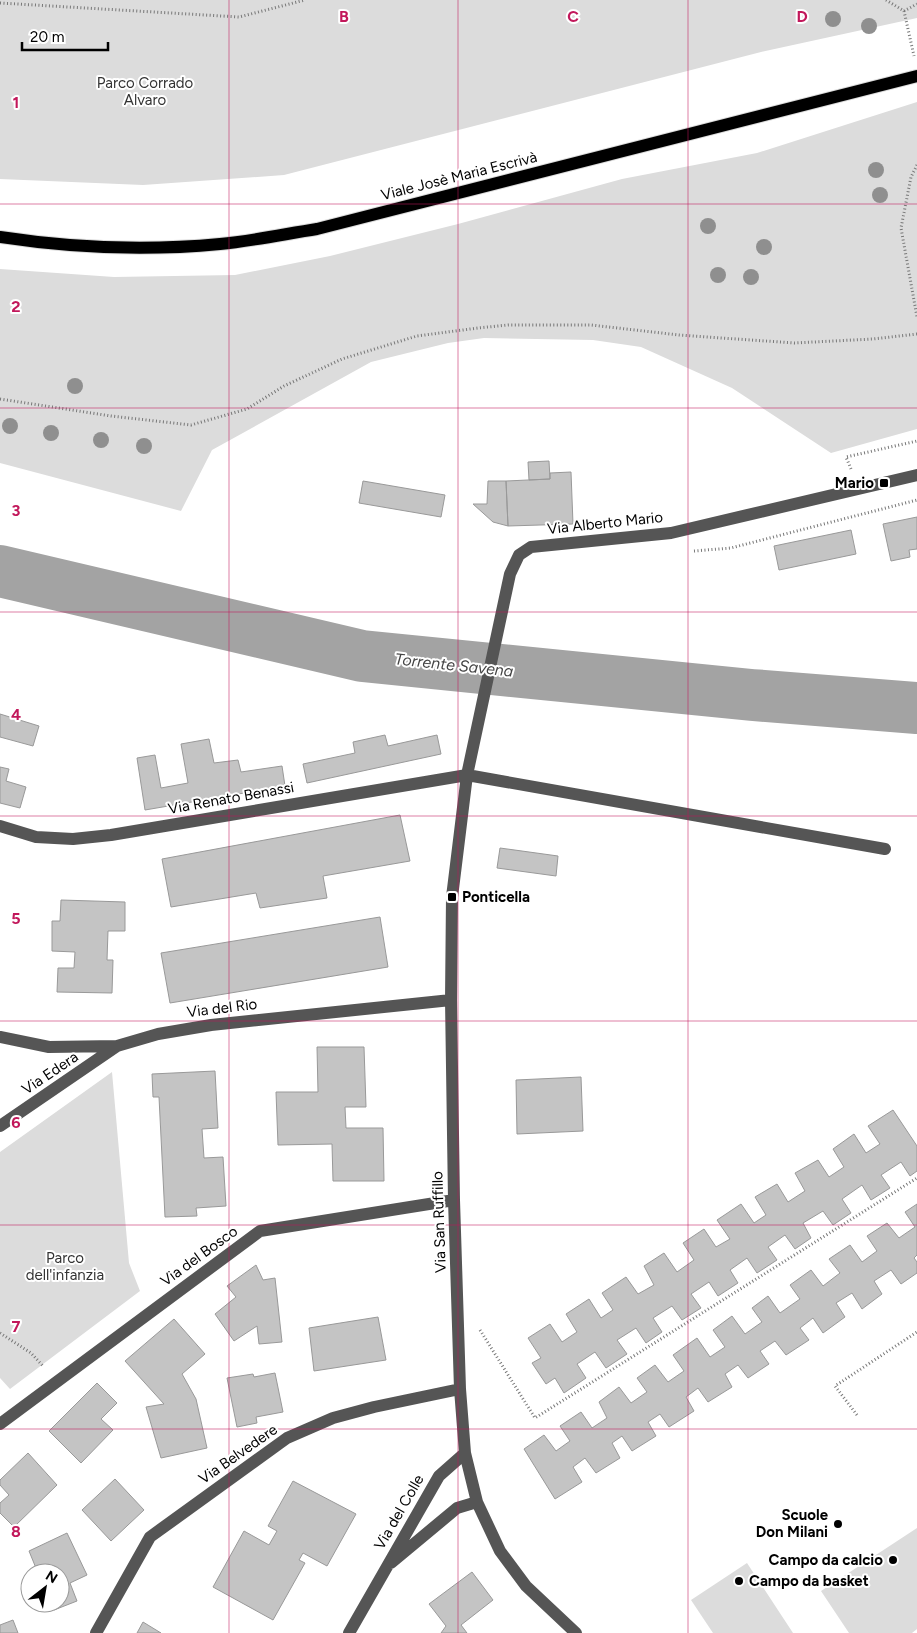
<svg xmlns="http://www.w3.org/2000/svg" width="917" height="1633" font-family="Figtree,sans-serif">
  <rect width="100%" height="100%" fill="#fff"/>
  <path fill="#dcdcdc" d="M0 0H917V18L761 52 284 175 143 185 0 179Z
    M917 102V429L831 453 732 388 641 347 593 340 484 338 448 343 371 362 212 450 181 511 0 463V269L114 277 235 275 330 256 458 224 622 179 757 153Z
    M112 1072 129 1263 140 1291 10 1389 0 1378V1152Z
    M917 1528V1629L912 1633H849L821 1591Z
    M747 1563 793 1633H713L691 1600Z"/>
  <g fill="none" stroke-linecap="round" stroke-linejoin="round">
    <path stroke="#a3a3a3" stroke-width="52" d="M0 571 362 656 752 695 917 708"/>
  </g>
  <path fill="#c4c4c4" stroke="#999" d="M549 461 550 479 529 480 528 462Z
    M571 472 573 524 508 526 506 481 550 479V473Z
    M363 481 445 495 441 517 359 503Z
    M488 481H506L508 526 493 522 473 504H487Z
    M917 517V549L909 550 910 557 891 561 883 524Z
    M851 530 856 554 779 570 774 546Z
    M0 714 39 726 33 746 0 737Z
    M385 735 388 746 437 735 441 754 307 783 303 764 355 753 353 742Z
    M209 739 214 763 238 760 241 772 282 766 285 786 145 810 137 758 155 755 161 788 188 783 181 744Z
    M0 767 9 769 6 781 26 787 20 808 0 803Z
    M400 815 410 861 323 876 327 898 260 908 256 893 171 907 162 859Z
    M500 848 558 856 556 876 497 868Z
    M61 900 125 902V931H108L107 960H113L112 993 57 992 58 968H74L75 952 52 951V921H60Z
    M380 917 388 967 170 1003 161 953Z
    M317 1047H364L366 1107H345L346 1128H383L384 1181H333L332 1144 278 1145 276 1092H318Z
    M215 1071 218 1128 202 1129 204 1158 223 1157 226 1206 196 1208 197 1216 165 1217 159 1097H153L152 1074Z
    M581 1077 583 1131 517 1134 516 1080Z
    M893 1110 917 1146V1171L910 1176 901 1162 881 1175 890 1188 871 1200 862 1185 842 1199 851 1213 833 1225 823 1211 803 1223 811 1238 795 1249 785 1235 768 1247 777 1260 757 1273 747 1258 730 1270 738 1283 718 1296 709 1282 691 1294 701 1308 682 1320 672 1306 653 1318 662 1332 646 1343 636 1328 617 1340 627 1354 606 1368 595 1352 577 1364 586 1378 564 1393 555 1378 546 1384 532 1363 541 1358 528 1338 550 1324 562 1342 577 1332 566 1314 589 1299 601 1318 613 1310 602 1293 626 1277 638 1294 654 1285 644 1266 664 1253 677 1272 694 1260 683 1243 704 1229 716 1247 730 1239 717 1220 741 1204 754 1223 766 1215 755 1197 777 1184 788 1202 805 1191 795 1173 818 1160 829 1177 844 1167 833 1149 854 1134 866 1153 880 1144 868 1126Z
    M917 1204V1255L914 1258 917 1262V1273L901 1284 891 1270 874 1281 882 1294 862 1309 852 1293 836 1303 845 1317 823 1333 813 1318 800 1328 809 1340 786 1355 775 1341 760 1351 769 1364 748 1378 738 1365 725 1374 732 1387 708 1402 698 1388 686 1397 694 1411 669 1427 660 1414 648 1422 656 1436 632 1451 622 1436 612 1443 620 1458 596 1473 585 1458 573 1467 582 1482 555 1499 524 1449 544 1435 556 1451 570 1441 560 1426 581 1412 592 1428 607 1418 599 1402 619 1387 631 1403 647 1392 637 1378 655 1365 668 1382 684 1371 673 1355 697 1338 710 1357 725 1347 713 1330 732 1316 745 1334 762 1322 752 1308 768 1296 780 1313 800 1299 790 1285 811 1270 823 1286 840 1273 829 1259 850 1245 862 1262 877 1251 867 1236 887 1223 899 1238 915 1227 905 1212Z
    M256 1265 263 1280 275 1278 282 1342 259 1344 257 1326 234 1341 215 1314 236 1297 227 1286Z
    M378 1317 386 1360 314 1371 309 1328Z
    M174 1319 205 1354 182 1374 196 1399 207 1448 161 1458 146 1407 164 1404 125 1361Z
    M275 1373 283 1412 256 1417 257 1423 237 1427 227 1378 253 1374 254 1377Z
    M97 1383 117 1403 101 1419 113 1430 81 1463 49 1431Z
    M28 1453 57 1485 14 1527 0 1513V1503L9 1495 0 1485V1480Z
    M115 1479 144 1510 111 1541 82 1510Z
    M293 1481 356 1514 327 1566 303 1553 299 1560 305 1563 273 1620 213 1587 244 1531 269 1545 277 1531 268 1526Z
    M67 1533 87 1575 70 1583 77 1601 54 1610 51 1603H60V1573H38L29 1551Z
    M472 1572 493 1600 461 1625 467 1633H441L446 1626 429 1604Z
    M13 1620 18 1633H0V1625Z
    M143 1622 161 1633H137Z"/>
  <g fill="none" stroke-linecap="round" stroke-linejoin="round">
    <g stroke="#dbdbdb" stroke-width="14">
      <path id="major" d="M0 237C72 248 147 251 220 244 252 241 285 234 317 229L917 76"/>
    </g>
    <path stroke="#777" stroke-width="3" stroke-dasharray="1 2.5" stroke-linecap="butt" d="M886 0 904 11 914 56
      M0 3 239 17 305 0
      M904 11 917 4
      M917 165 911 177 901 228 917 317
      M0 399 111 416 191 425 247 409 284 386 342 359 417 336 478 328 508 325H591L679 335 794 343 873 339 917 334
      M851 469 846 457 917 441
      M694 551 731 548 917 500
      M480 1330 535 1418 917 1178
      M0 1333 31 1353 43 1366
      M857 1415 835 1386 917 1332"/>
    <path stroke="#555" stroke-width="12" d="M0 826 36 837 73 839 111 835 467 775 885 849
      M0 1037 49 1047 117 1046 158 1034 211 1025 451 1000
      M0 1126 117 1046
      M0 1424 260 1231 454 1200
      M391 1563 457 1508 477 1502
      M96 1633 150 1537 287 1438 333 1418 374 1407 460 1389
      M349 1633 439 1476 465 1453
      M576 1633 526 1586 500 1551 477 1502 465 1453 460 1389 454 1200 451 1000 452 897 467 775 510 574 519 555 531 547 671 533 917 475"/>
    <use href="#major" stroke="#000" stroke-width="12"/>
  </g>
  <g fill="#8f8f8f">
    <circle cx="833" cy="19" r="8"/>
    <circle cx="869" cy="26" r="8"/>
    <circle cx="876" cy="170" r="8"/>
    <circle cx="880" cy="195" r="8"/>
    <circle cx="708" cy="226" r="8"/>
    <circle cx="764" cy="247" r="8"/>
    <circle cx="718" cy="275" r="8"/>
    <circle cx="751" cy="277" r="8"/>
    <circle cx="75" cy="386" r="8"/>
    <circle cx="10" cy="426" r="8"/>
    <circle cx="51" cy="433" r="8"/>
    <circle cx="101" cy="440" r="8"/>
    <circle cx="144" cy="446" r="8"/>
  </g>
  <path fill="none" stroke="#c2185b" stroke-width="1" stroke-opacity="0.55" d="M229 0V1633M458 0V1633M688 0V1633M0 204H917M0 408H917M0 612H917M0 816H917M0 1021H917M0 1225H917M0 1429H917"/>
  <g fill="#000" stroke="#fff" stroke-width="2">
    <rect x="879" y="478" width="10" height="10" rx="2.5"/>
    <rect x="447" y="892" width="10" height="10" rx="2.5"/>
    <circle cx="838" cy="1524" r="5"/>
    <circle cx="893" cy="1560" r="5"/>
    <circle cx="739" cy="1581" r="5"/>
  </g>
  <g text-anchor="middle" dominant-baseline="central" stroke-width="4" stroke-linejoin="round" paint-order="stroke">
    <g font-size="15" fill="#333" stroke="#fff">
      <text x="145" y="83">Parco Corrado<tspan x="145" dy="17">Alvaro</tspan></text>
      <text x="65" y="1258">Parco<tspan x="65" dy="17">dell'infanzia</tspan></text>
    </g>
    <g font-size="15" fill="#000" stroke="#fff">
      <text transform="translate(459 176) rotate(-14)">Viale Josè Maria Escrivà</text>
      <text transform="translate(605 523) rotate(-6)">Via Alberto Mario</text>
      <text transform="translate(231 798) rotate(-10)">Via Renato Benassi</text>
      <text transform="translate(222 1008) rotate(-7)">Via del Rio</text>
      <text transform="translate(50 1073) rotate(-34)">Via Edera</text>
      <text transform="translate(439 1222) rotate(-92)">Via San Ruffillo</text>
      <text transform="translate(199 1256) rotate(-36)">Via del Bosco</text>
      <text transform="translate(238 1454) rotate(-35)">Via Belvedere</text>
      <text transform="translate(399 1512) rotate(-60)">Via del Colle</text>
    </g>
    <g font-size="15" font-weight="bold" fill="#000" stroke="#fff" text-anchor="end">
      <text x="874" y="483">Mario</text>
      <text x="462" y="897" text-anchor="start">Ponticella</text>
      <text x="828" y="1515">Scuole<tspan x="828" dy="17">Don Milani</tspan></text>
      <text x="883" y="1560">Campo da calcio</text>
      <text x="749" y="1581" text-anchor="start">Campo da basket</text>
    </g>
    <g font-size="16" font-style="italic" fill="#444" stroke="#fff">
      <text transform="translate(454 665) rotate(6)">Torrente Savena</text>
    </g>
  </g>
  <g font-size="16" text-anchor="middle" font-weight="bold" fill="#c2185b" stroke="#fff" stroke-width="4" stroke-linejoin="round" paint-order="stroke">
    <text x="344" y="22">B</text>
    <text x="573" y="22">C</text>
    <text x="802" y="22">D</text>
    <text x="16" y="108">1</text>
    <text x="16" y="312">2</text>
    <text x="16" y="516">3</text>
    <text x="16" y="720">4</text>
    <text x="16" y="924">5</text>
    <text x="16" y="1128">6</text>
    <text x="16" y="1332">7</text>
    <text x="16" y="1537">8</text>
  </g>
  <g transform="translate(45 1588) rotate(31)"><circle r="24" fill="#ffffff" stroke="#999999"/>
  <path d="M0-4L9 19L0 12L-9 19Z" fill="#000000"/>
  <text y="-8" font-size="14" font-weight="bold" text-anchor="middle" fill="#000000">N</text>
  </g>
  <path d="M22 42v8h86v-8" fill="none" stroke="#000000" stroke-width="2.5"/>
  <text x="30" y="42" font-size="15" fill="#000000" stroke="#ffffff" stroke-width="4" paint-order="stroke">20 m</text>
</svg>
